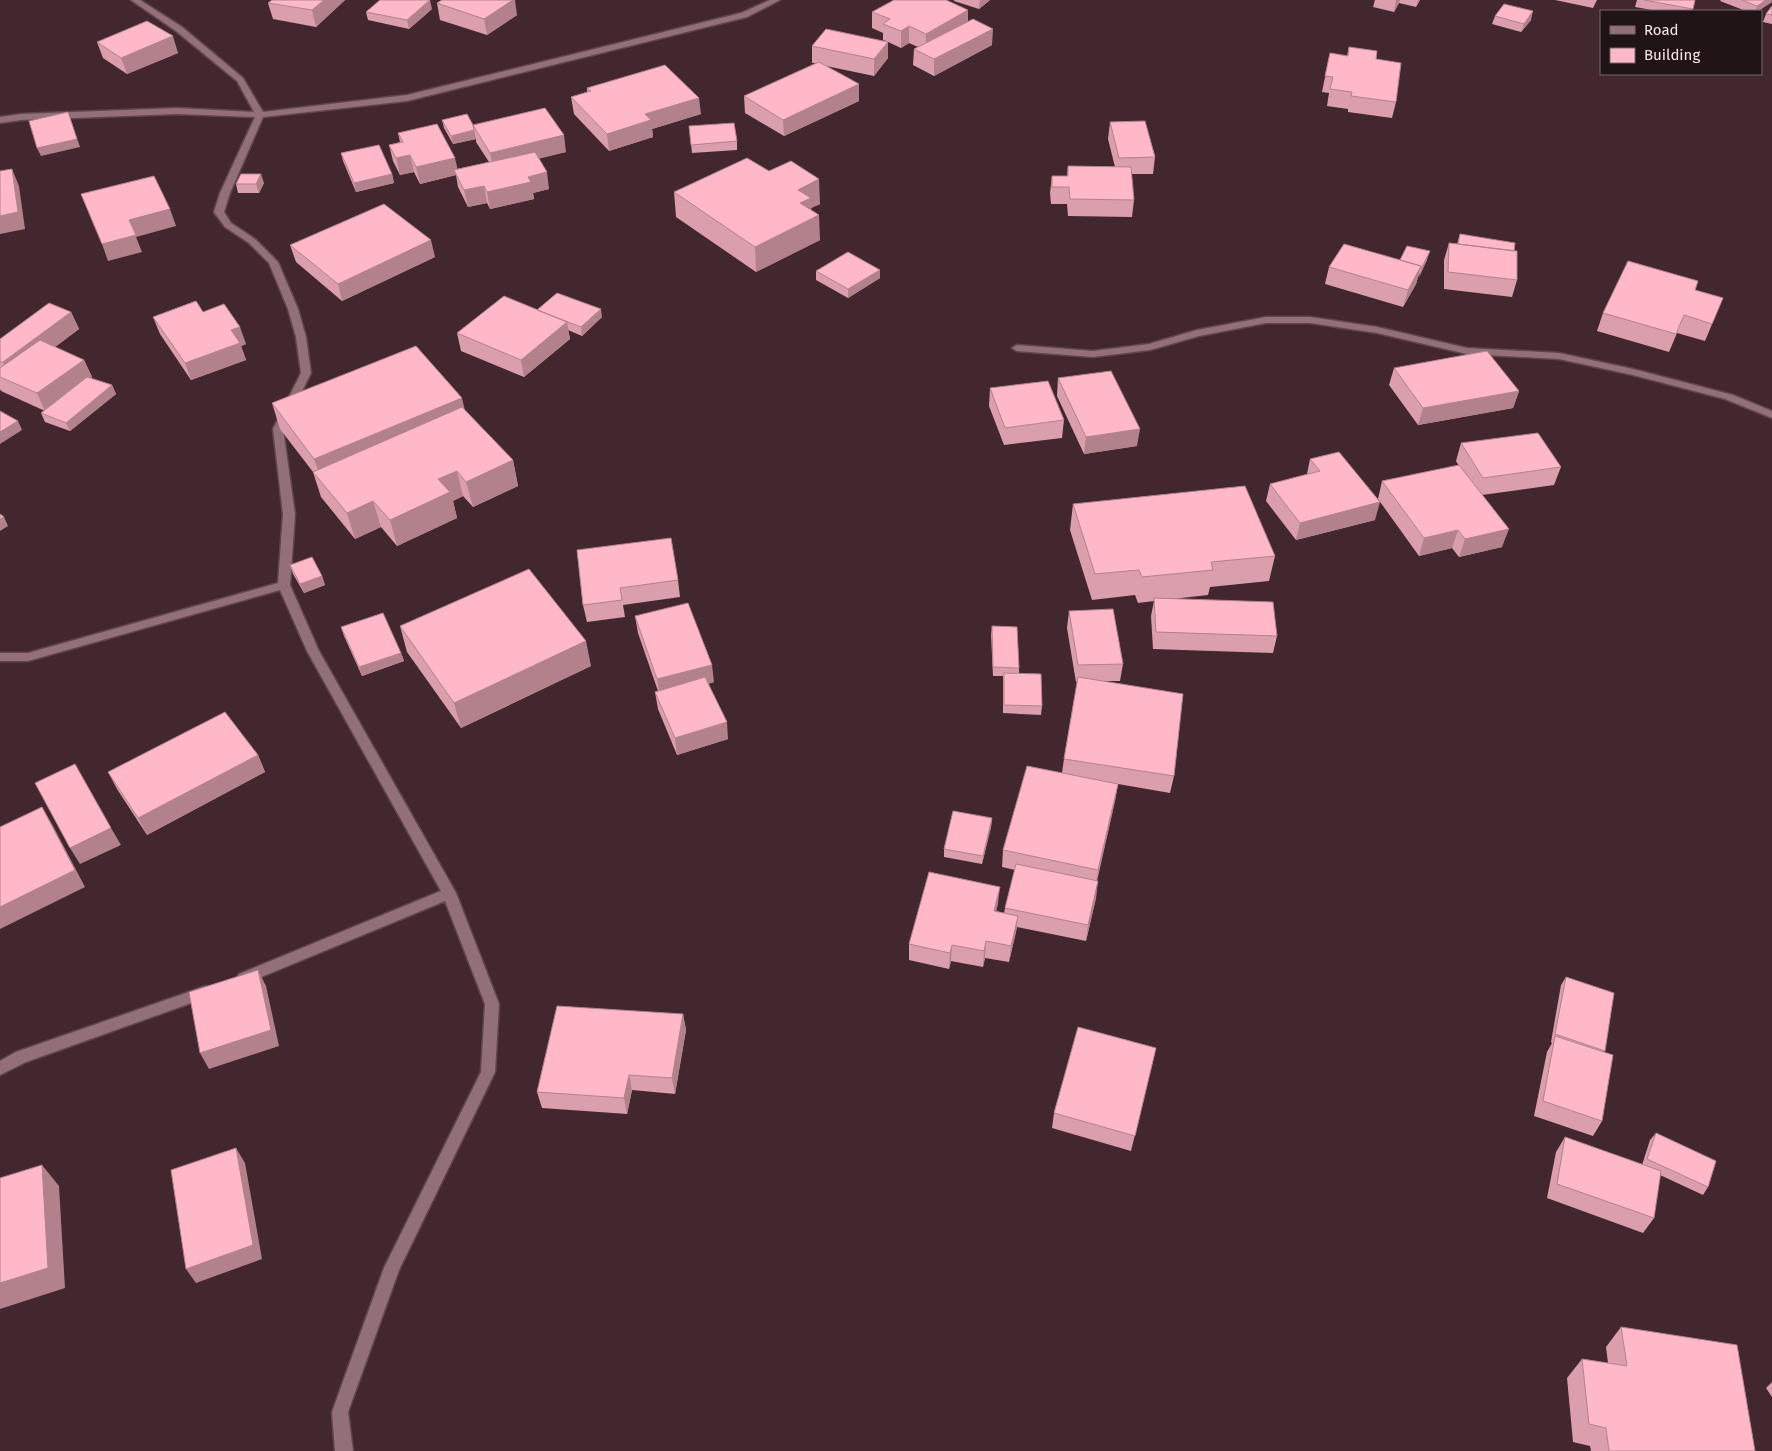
<svg xmlns="http://www.w3.org/2000/svg" width="1772" height="1451" font-family="'Fira Sans',sans-serif">
  <rect width="100%" height="100%" fill="#43272e"/>
  <g fill="none" stroke-linecap="round" stroke-linejoin="round">
    <g stroke="#60454c" stroke-width="3">
      <path id="minor" d="M131 0H140L182 27 243 78 263 112 407 95 741 13 770 0H780L747 17 407 101 263 117 230 193 224 212 231 223 255 239 278 262 298 309 306 337 311 373 283 429 295 514 290 585 319 651 456 893 499 1004 495 1072 399 1270 348 1412 353 1451H335L332 1412 384 1268 481 1072 485 1004 445 901 249 982 244 984 239 982 237 978 239 974 441 891 307 651 280 590 28 661H0V653H28L278 583 283 514 273 429 301 373 296 337 288 309 269 263 249 243 225 227 214 212 220 193 255 117 177 114 21 120 0 123V117L21 114 177 108 254 112 237 81 176 31Z
        M1266 317H1310L1377 327 1467 348 1559 353 1633 369 1733 395 1772 411V418L1725 399 1633 375 1559 359 1467 354 1377 333 1310 323H1266L1199 336 1150 350 1093 357 1017 351 1012 348 1017 345 1093 351 1149 344 1197 330Z
        M206 986 211 988 213 992 211 996 26 1062 0 1075V1061L16 1052Z"/>
    </g>
    <use href="#minor" fill="#936f77" fill-rule="evenodd"/>
  </g>
  <path fill="#da9eac" d="M345 0 316 27 273 19 268 3Z
    M947 0 992 45 934 76 913 65 914 49 918 47 909 43 901 48 888 42V58L874 76 826 66 859 84V101L784 136 745 113 744 96 816 63H812V46L886 41 883 40V33L872 28V12Z
    M954 0H990L979 9 954 1Z
    M1374 0H1420L1416 7 1399 3 1394 12 1373 7 1375 0Z
    M1555 0H1597L1593 8Z
    M1637 0H1695L1692 11H1658L1635 7Z
    M1721 0H1772V2L1758 11H1746L1720 1Z
    M437 3 517 15 487 35 440 20Z
    M1772 6V24L1763 22 1766 14Z
    M432 9 409 29 368 20 366 12Z
    M1495 16 1531 20 1521 32 1492 24Z
    M97 42 178 53 127 74 103 58Z
    M1349 47 1376 59 1396 102 1392 118 1348 112V109L1327 106 1329 93 1322 92 1330 53 1347 56Z
    M587 88 701 114 652 129 653 137 609 151 574 114 571 97 587 92Z
    M442 120 473 125 566 152 539 158 549 189 533 193 534 199 490 209 487 203 468 207 458 187 456 175 420 184 414 172 400 175 393 161 389 145 400 142 398 133 457 169 489 162 476 142V139L453 144 444 128Z
    M1110 122 1155 157 1153 174H1131L1134 200 1132 217 1068 216 1067 204H1051L1050 193 1052 176H1067L1068 166 1115 167 1108 139Z
    M689 126 737 141V150L692 153Z
    M341 153 392 174 394 183 356 192 343 161Z
    M264 183 259 193H238L236 184Z
    M674 192 820 204 811 208 820 240 756 272 676 217Z
    M1460 234 1514 251 1517 280 1512 297 1444 289V260L1449 243 1457 244Z
    M290 245 435 257 342 301 296 262Z
    M1400 260H1427L1418 277 1416 284 1403 307 1325 284 1329 267Z
    M816 271 880 278 848 298 816 280Z
    M1695 290 1723 298 1705 341 1677 333 1669 352 1597 331 1603 313Z
    M537 310 602 317 582 336 568 330 570 339 524 377 461 351 457 333Z
    M71 312 79 329 55 347 84 360 92 377 91 378 112 385 116 394 70 431 45 422 41 413 45 411 1 391 0 389V339Z
    M203 312 246 344 241 346 246 360 191 380 160 334 153 317Z
    M1394 368 1519 391 1513 408 1418 425 1389 385Z
    M1058 378 1137 446 1084 454 1057 396Z
    M990 388 1064 420 1062 438 1004 445 989 406Z
    M272 403 464 410 513 460 518 486 473 507 463 496 453 501 457 518 397 546 381 527 355 539 321 497 313 472 280 429Z
    M1461 443 1561 467 1554 485 1482 495 1502 547 1459 557 1452 548 1419 556 1378 499 1382 481 1459 466 1456 461Z
    M1310 459 1375 520 1296 540 1266 501 1270 484 1307 474Z
    M1073 504 1275 556 1269 581 1210 587 1208 595 1172 599 1277 636 1273 653 1153 649 1151 616 1154 601 1138 603 1135 595 1092 600 1070 530Z
    M577 550 678 580 680 597 623 605 625 617 587 622 583 605Z
    M290 565 322 576 325 585 304 593 293 574Z
    M1069 611 1123 664 1120 681H1104L1174 776 1170 793 1118 784 1115 801 1097 881 1096 898 1086 941 1017 927 1009 962 985 958 983 967 951 961 949 969 909 960V944L998 903 996 911 1004 913 1005 908 1015 870 1002 867 1003 850 1062 773 1064 759 1077 682H1076L1067 628Z
    M635 616 714 682 708 684 728 739 677 755 658 709 655 692 658 691 638 633Z
    M400 626 591 666 461 728 407 652Z
    M992 626 1019 668V673L1042 706 1041 715 1003 713V676H993L991 635Z
    M341 627 401 653 404 661 362 676 344 636Z
    M258 755 265 772 147 835 117 789 108 772Z
    M992 818 991 827 982 864 944 857V849Z
    M1566 977 1605 1051 1604 1052 1602 1121 1593 1136 1534 1116 1547 1052 1552 1043 1551 1042 1561 985Z
    M683 1014 686 1030 675 1094 632 1090 627 1114 542 1108 537 1092Z
    M1156 1048 1131 1151 1052 1128 1054 1113Z
    M1656 1133 1708 1187 1703 1195 1660 1175 1654 1218 1643 1233 1547 1198 1556 1152 1565 1137 1642 1165 1650 1140Z
    M1621 1327 1755 1451H1591L1590 1446 1573 1442 1567 1378 1582 1359 1608 1363 1606 1347Z
    M1772 1382V1397L1766 1388Z"/>
  <path fill="#b2818c" d="M324 0H345L316 27 312 10Z
    M430 0 432 9 409 29 407 20Z
    M513 0H515L517 15 487 35 484 19Z
    M980 0H990L979 9Z
    M1396 0H1400L1399 3 1394 12Z
    M1418 0H1420L1416 7Z
    M1766 0H1772V2L1758 11H1755L1757 6Z
    M968 10V26L926 50V34Z
    M1533 11 1531 20 1521 32 1524 24Z
    M909 26V43L901 48V31Z
    M993 29 992 45 934 76V59Z
    M173 36 178 53 127 74 121 58Z
    M888 42V58L874 76V59Z
    M859 84V101L784 136 783 120Z
    M699 98 701 114 652 129 653 137 609 151 607 134 645 114Z
    M68 112 80 147 41 156 37 148Z
    M474 130 476 139 453 144 451 136Z
    M564 135 566 152 494 170 490 153Z
    M410 155 414 172 400 175 396 158Z
    M455 158 459 175 454 170 456 175 420 184 416 167Z
    M12 169 19 186 25 229 0 234V216Z
    M547 172 549 189 533 193 534 199 490 209 487 192 528 177Z
    M261 174 264 183 259 193 256 184Z
    M392 174 394 183 356 192 354 183Z
    M819 179 820 204 811 208 812 219 819 215 820 240 756 272 755 247 798 190Z
    M484 186 487 203 468 207 464 190Z
    M170 209 176 226 136 237 142 252 108 261 102 244 129 220Z
    M431 240 435 257 342 301 338 284Z
    M1430 251 1427 260 1419 278 1421 269Z
    M1421 266 1416 284 1403 307 1408 290Z
    M880 270V278L848 298V289Z
    M601 309 602 317 582 336 581 327Z
    M71 312 79 329 11 380 3 362Z
    M567 322 570 339 524 377 521 360Z
    M240 327 246 344 241 346 246 360 191 380 185 363 231 330Z
    M84 360 92 377 45 411 37 393Z
    M112 385 116 394 70 431 66 423Z
    M1519 391 1513 408 1418 425 1423 408Z
    M462 398 468 423 323 484 314 459Z
    M18 421 22 430 0 444V432Z
    M1140 429 1137 446 1084 454 1086 437Z
    M513 460 518 486 473 507 466 482Z
    M457 471 463 496 453 501 457 518 397 546 390 520 438 479Z
    M373 501 381 527 355 539 347 513Z
    M1380 502 1375 520 1296 540 1300 523Z
    M4 517 8 526 0 531V519Z
    M1509 529 1502 547 1459 557 1465 539Z
    M1458 530 1452 548 1419 556 1424 538Z
    M322 576 325 585 304 593 300 584Z
    M586 641 591 666 461 728 454 703Z
    M401 653 404 661 362 676 359 667Z
    M712 665 714 682 660 696 657 679Z
    M727 722 728 739 677 755 675 738Z
    M258 755 265 772 147 835 138 818Z
    M1118 784 1115 801 1095 887 1098 870Z
    M42 807 52 824 85 887 0 929V907Z
    M992 818 991 827 982 864 983 856Z
    M111 828 121 845 80 864 70 848Z
    M1098 881 1096 898 1086 941 1088 925Z
    M1000 887 998 903 993 927 994 911Z
    M1018 916 1016 932 1009 962 1011 946Z
    M986 941 985 958 983 967 984 951Z
    M952 945 951 961 949 969 950 953Z
    M258 970 266 986 279 1046 209 1069 200 1053Z
    M683 1014 686 1030 675 1094 672 1078Z
    M629 1075 632 1090 627 1114 624 1098Z
    M236 1148 245 1163 262 1259 196 1283 186 1269Z
    M42 1165 59 1186 65 1288 0 1309V1283Z"/>
  <path fill="#feb8c8" stroke="#b2818c" d="M272 0H324L312 10 268 3Z
    M380 0H430L407 20 366 12Z
    M442 0H513L484 19 437 3Z
    M894 0H946L968 10 926 34 909 26 901 31 883 24 890 19 872 12Z
    M1644 0H1695L1693 9Z
    M1742 0H1766L1757 6Z
    M1504 4 1533 11 1524 24 1495 16Z
    M1772 6V15L1766 14Z
    M973 19 993 29 934 59 914 49Z
    M147 21 173 36 121 58 97 42Z
    M826 29 888 42 874 59 812 46Z
    M1349 47 1377 51 1376 59 1401 63 1396 102 1351 96 1352 92 1330 89 1333 77 1325 76 1330 53 1348 56Z
    M819 62 859 84 783 120 744 96Z
    M665 65 699 98 645 114 651 120 607 134 571 97 591 91 587 88Z
    M545 108 564 135 490 153 473 125Z
    M68 112 77 139 37 148 29 121Z
    M467 114 473 125 474 130 451 136 442 120Z
    M1145 121 1155 157 1119 158 1110 122Z
    M734 123 737 141 691 145 689 126Z
    M437 124 455 158 416 167 410 155 396 158 389 145 403 142 398 133Z
    M379 145 392 174 354 183 341 153Z
    M535 152 547 172 528 177 531 182 487 192 484 186 464 190 454 170Z
    M747 158 769 171 791 161 819 179 798 190 811 198 800 203 819 215 755 247 674 192Z
    M1068 166 1131 167 1134 200 1070 199 1069 187H1052V176H1068Z
    M12 169 18 212 0 216V171Z
    M241 174H261L256 184H236Z
    M154 176 170 209 129 220 136 235 102 244 81 194Z
    M384 204 431 240 338 284 290 245Z
    M1460 234 1515 243 1514 251 1458 244Z
    M1449 243 1517 251V280L1448 272Z
    M1344 244 1421 266 1408 290 1329 267Z
    M1407 246 1430 251 1421 269V266L1400 260Z
    M848 252 880 270 848 289 816 271Z
    M1628 261 1698 281 1695 290 1723 298 1712 324 1684 315 1676 334 1603 313Z
    M557 293 601 309 581 327 537 310Z
    M504 296 567 322 521 360 457 333Z
    M196 301 203 312 224 304 240 327 231 330 240 343 185 363 153 317Z
    M49 303 71 312 3 362H0V339Z
    M40 340 84 360 37 393 0 377V368Z
    M416 346 462 398 314 459 272 403Z
    M1487 351 1519 391 1423 408 1394 368Z
    M1111 371 1140 429 1086 437 1058 378Z
    M87 377 112 385 66 423 41 413Z
    M1048 381 1064 420 1005 428 990 388Z
    M462 407 513 460 466 482 457 471 438 479 450 492 390 520 373 501 347 513 313 472Z
    M0 411 18 421 0 432Z
    M1538 433 1561 467 1483 478 1461 443Z
    M1339 452 1380 502 1300 523 1270 484 1320 471 1310 459Z
    M1459 465 1509 529 1465 539 1458 530 1424 538 1382 481Z
    M1245 486 1275 556 1211 562 1213 570 1142 577 1139 570 1095 574 1073 504Z
    M0 514 4 517 0 519Z
    M671 538 678 580 620 588 622 600 583 605 577 550Z
    M312 557 322 576 300 584 290 565Z
    M529 569 586 641 454 703 400 626Z
    M1154 598 1273 602 1277 636 1156 632Z
    M688 603 712 665 657 679 635 616Z
    M1113 609 1123 664 1078 665 1069 611Z
    M383 613 401 653 359 667 341 627Z
    M992 626 1017 627 1019 668 993 667Z
    M1004 673 1041 674 1042 706 1004 705Z
    M705 677 727 722 675 738 655 692Z
    M1078 677 1183 694 1174 776 1064 759Z
    M225 712 258 755 138 818 108 772Z
    M75 764 111 828 70 848 35 783Z
    M1027 766 1118 784 1098 870 1003 850Z
    M42 807 75 870 0 907V827Z
    M953 811 992 818 983 856 944 849Z
    M1016 864 1098 881 1088 925 1005 908Z
    M929 872 1000 887 994 911 1018 916 1011 946 986 941 984 951 952 945 950 953 909 944Z
    M258 970 271 1030 200 1053 189 992Z
    M1566 977 1614 993 1605 1051 1555 1034Z
    M557 1006 683 1014 672 1078 629 1075 624 1098 537 1092Z
    M1078 1027 1156 1048 1135 1136 1054 1113Z
    M1555 1036 1613 1055 1602 1121 1543 1101Z
    M1656 1133 1716 1161 1708 1187 1647 1159Z
    M1565 1137 1661 1171 1654 1218 1557 1184Z
    M236 1148 253 1245 186 1269 171 1170Z
    M42 1165 48 1268 0 1283V1178Z
    M1621 1327 1737 1345 1755 1451H1609L1606 1428 1589 1424 1582 1359 1627 1366Z"/>
  <rect x="1600" y="10" width="162" height="65" fill="#211417" stroke="#77686b"/>
  <rect x="1610" y="26" width="25" height="8" fill="#936f77" stroke="#77686b"/>
  <text x="1644" y="35" font-size="15" fill="#f8e5e9">Road</text>
  <rect x="1610" y="48" width="25" height="15" fill="#feb8c8" stroke="#77686b"/>
  <text x="1644" y="60" font-size="15" fill="#f8e5e9">Building</text>
</svg>
